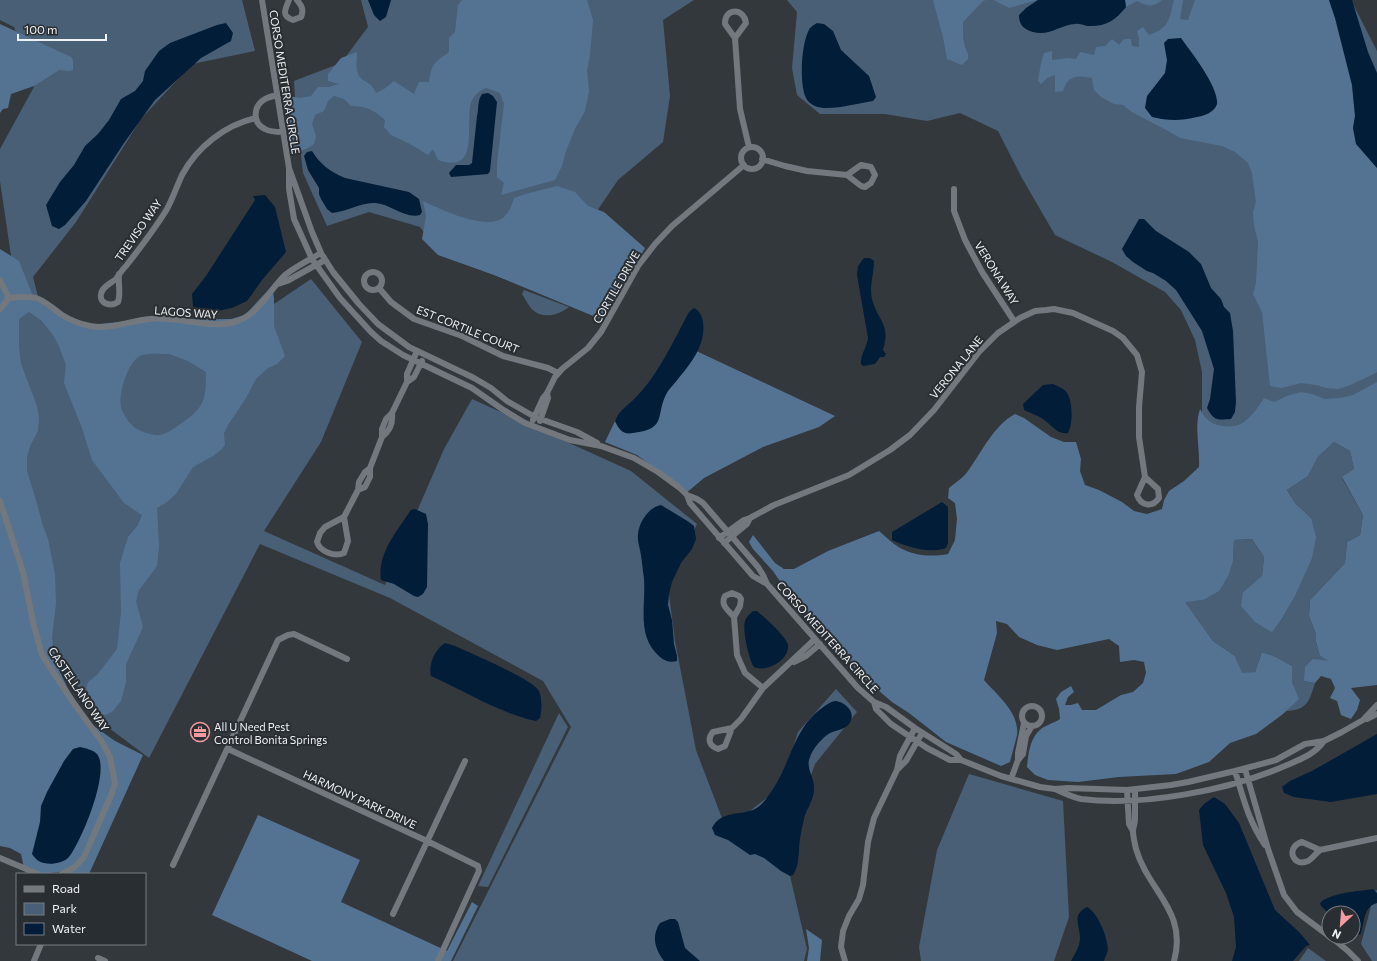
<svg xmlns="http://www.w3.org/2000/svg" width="1377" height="961" font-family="Commissioner,sans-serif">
  <rect width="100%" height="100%" fill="#33383d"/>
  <path fill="#495f76" d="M0 0H242L255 51 192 64 141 119 76 222 33 277 44 320 219 341 311 279 362 342 321 442 264 531 385 585 444 449 472 399 631 471 697 524 668 587 675 641 696 750 723 821 742 817 781 787 798 732 836 689 857 712 815 764 784 850 807 949 804 961H453L571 727 543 681 390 598 260 544 149 758 97 719 50 639 12 380 14 276 0 181V149L35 85 14 27 0 20Z
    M361 0H694L663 20 670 96 663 142 618 180 595 214 596 315 441 254 420 227 369 212 327 226 303 173 296 112 294 81 341 63 368 27Z
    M787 0H1351L1377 51V391L1228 439 1202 425V372L1195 340 1181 310 1165 292 1112 262 1055 235 1022 178 998 131 960 113 927 121 885 114H820L797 95 792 68 797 12Z
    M524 290 569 307C558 316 540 320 530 307 527 303 525 298 522 294Z
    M1334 442 1350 451 1354 469 1342 478 1363 515 1360 535 1347 542 1345 563 1310 600 1309 616 1316 634V642L1320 656 1330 661 1304 681 1315 683C1309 702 1307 710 1286 711L1298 699 1292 682V666L1276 657 1262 652 1255 672 1242 674 1235 656 1213 641 1184 601 1203 600 1233 561 1234 540 1252 539 1264 557 1262 577 1243 592 1272 631 1283 617 1294 598 1311 518 1295 503 1287 490 1308 476 1318 457Z
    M559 713 568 727 488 887 478 886Z
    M969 774 1063 801 1069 917 1054 961H921L919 947 937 850Z
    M1377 890V961H1372L1361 944 1375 891Z
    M1308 948 1326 961H1299Z"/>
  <path fill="#547393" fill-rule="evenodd" d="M462 0H587L593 20 590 55 587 70 589 91 585 111 575 129 566 151 562 166 555 180 501 195 504 183 497 177V163L504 104 500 93 486 88C479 91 476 94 472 100 463 120 483 176 438 160L433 149 428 155 410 144 391 135 384 127 385 120C374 110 366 106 351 106L344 99 334 96 328 101 324 111 315 115 312 124 316 136 314 144 306 149 292 153 288 96 301 98 311 96 318 87H329L339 84 328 81V74L341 58 357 52C357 61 354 74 363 80 372 86 370 82 376 93L384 89 394 81 414 94 419 82H429C432 63 434 63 449 52V38L455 32 458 5Z
    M933 0H986L983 1 963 22V38L965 47 968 54V59L962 65 947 59 943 37Z
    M994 0H1037L1009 8Z
    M1125 0H1162C1153 8 1147 6 1137 1L1126 7Z
    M1174 0H1183L1180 19 1188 20 1195 0H1329L1335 18 1352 85 1355 116 1353 128 1356 143 1377 168V372L1374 374 1348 386 1338 389 1326 388 1316 385 1301 383 1282 388 1270 386 1262 312 1253 294 1256 283 1258 241 1254 226 1253 212 1256 202 1252 173 1248 163 1235 152 1222 146 1180 138 1170 132 1132 112 1123 105 1114 104 1101 97 1094 90 1092 78C1077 75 1068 75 1063 91L1055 92V75L1047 78 1041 84 1038 81 1041 63 1044 53 1052 51V60L1068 58 1076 59 1080 52 1094 55 1096 47 1105 46 1112 39 1119 45 1124 39H1131L1132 46 1139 47V38L1137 31 1143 27 1149 35C1170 28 1169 19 1174 0Z
    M0 24 71 57 73 60V70L69 71 59 70 34 86 11 94 8 108 3 109 0 113Z
    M557 186 575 192 588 206 604 212 645 248 603 320 494 275 438 255 422 239 426 216 423 201C440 209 487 232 504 217 509 213 512 204 514 198L529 193Z
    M0 249 19 261 34 299 63 315 89 325 139 320 231 319 245 315 272 286 274 298V326L285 356 277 364 268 368 256 379 246 398 228 425 224 433 225 445 221 450 213 456 193 467 176 494 167 502 157 508 159 547 157 566 139 590 136 601 143 627 126 664V682L121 701 112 712 105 715 100 713 86 688 88 682 97 675 117 649 121 612 120 563 128 537 138 525 142 515 124 503 92 460 82 428 64 383 66 365 58 344 53 335 41 320 29 312 19 319V347L21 364 37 406 39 418 38 431 30 446 27 457V471L38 507 42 523 48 539 55 574 56 603 52 638 54 651 60 672 69 691 91 724 115 741 143 755 89 874H72L66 871 42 874 24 868 21 854 10 848 0 846ZM169 354 188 361 206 372C206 399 205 407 182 423 176 427 167 434 160 435 152 436 137 431 132 425 128 422 122 412 121 407 118 394 128 360 142 355 148 353 162 354 169 354Z
    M675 341 835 416 819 427 763 447 704 478 685 494 670 480 637 455 605 442 617 417 645 391Z
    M1377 382V685L1351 688 1360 700 1357 710 1351 719 1341 715 1337 701 1330 698 1335 688 1331 679 1321 676 1315 683 1304 681 1305 667 1313 659 1329 661 1320 656 1316 642V634L1309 616 1310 600 1345 563 1347 542 1360 535 1363 515 1342 477 1354 469 1350 451 1334 442 1318 457 1308 476 1287 490 1295 503 1311 518 1316 537 1312 558 1294 598 1283 617 1272 632 1255 622 1241 606 1243 592 1262 576 1264 557 1252 539 1234 540 1233 561 1228 576 1219 591 1203 600 1185 602 1213 641 1235 656 1242 673 1255 672 1262 652 1276 657 1292 666V682L1299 699 1283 714 1256 734 1230 743 1209 762 1176 774 1119 777 1078 782 1048 780 1035 775 1027 767C1028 755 1030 737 1041 729 1046 725 1054 723 1060 719L1059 709 1056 699 1061 692 1071 686 1074 692 1068 697 1065 705H1071L1078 703 1082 710H1096L1121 695 1133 692 1143 683 1146 673 1144 662 1134 660 1120 662 1119 646 1109 639 1057 650 1037 645 1019 637 1007 624 996 621 997 633 984 680C997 695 1020 713 1017 735 1015 744 1012 753 1010 762L1001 766 946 742 909 713 892 702 864 678 845 657 820 624 786 590 773 571 753 549 749 542 753 535 775 563 784 569H794L828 551 879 531C886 537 894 545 902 549 916 556 932 557 948 554L955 540 957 519 955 503 948 498 949 488C955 483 963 478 968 471 982 452 993 426 1015 414L1024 418 1051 437 1064 442H1076L1081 459 1080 471 1085 485 1099 490 1122 502 1134 511 1147 514 1162 509 1164 500 1169 491 1184 481 1199 467C1200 448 1194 427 1200 409 1202 412 1204 417 1207 419 1216 428 1235 429 1244 422 1253 415 1259 406 1264 398L1274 402 1287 396 1301 392 1312 394 1325 399 1340 398 1353 395Z
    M258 815 360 860 341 902 447 951 472 902 478 906 451 961H312L212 915Z
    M806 929 822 940 820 961H807L809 948Z"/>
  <path fill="#011d38" d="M368 0H391L386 17 380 21 374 15Z
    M1038 0H1125L1126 7C1115 21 1105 27 1087 26 1083 25 1078 23 1075 24 1059 25 1048 38 1030 31 1022 28 1019 23 1019 15L1026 8Z
    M1329 0H1352L1368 52 1377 73V168L1356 144 1353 128 1355 116 1352 85 1335 18Z
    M226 23 233 33 231 41 201 58 155 100 124 143 86 201 65 225 59 229 52 226 46 205 60 182 74 165 85 146 98 134 109 120 121 99 135 91 143 81 145 71 159 51 170 43 217 25Z
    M817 23 824 24 833 31 841 50 869 76 876 97 873 101C858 103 828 112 815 106 811 104 808 102 806 98 799 84 801 42 810 28 812 26 814 25 817 23Z
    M1181 38C1191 52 1219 87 1217 104 1215 112 1204 116 1197 117 1181 121 1168 121 1152 117L1145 108 1147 96 1165 73 1167 60 1164 43 1168 39Z
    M488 93 493 96 497 102 490 171 488 174 451 177 449 173 456 165H469L472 163 477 116C479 109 477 101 482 94Z
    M312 151C321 165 329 171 345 178L409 192 419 199 422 212 420 215C405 219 391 204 375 203 361 202 346 212 332 213L327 209 321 199 319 194V188L308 170 304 156 307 152Z
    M265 195 275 207 286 252 262 280 247 301 232 308 217 311 193 307 192 294 206 276 255 200 253 196Z
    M1139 219H1144L1156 231 1189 252 1201 264 1211 288 1221 299 1224 307 1230 313 1233 331 1236 402 1235 412 1231 419C1217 420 1214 421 1207 408L1210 399 1214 369 1202 331 1176 290 1166 281 1153 273 1147 271 1133 262 1126 256 1122 249Z
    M864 258H870L874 261C874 273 869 288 872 299 878 322 891 323 883 350L886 354 884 357H880L875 364 863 366 861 364C860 355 867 347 868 338L857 275 858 266Z
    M694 308C700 311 702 316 703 322 706 345 691 363 678 379 675 383 671 387 668 391 654 414 669 429 633 433 623 435 619 430 615 421 618 411 630 404 637 396 658 375 675 338 689 312Z
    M1053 384C1057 386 1064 388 1067 393 1073 402 1073 424 1068 433 1057 435 1051 424 1043 419 1037 415 1030 413 1024 410L1023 404 1043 385Z
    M942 502 948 507V543L946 548C930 554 907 547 892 540V532Z
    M661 505 689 522 694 526 696 539 692 549 681 563 672 582 669 594 668 605 672 620 674 644 677 656V661C670 663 665 661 660 657 636 636 646 607 644 579 643 571 642 563 641 555 640 548 637 541 638 534 639 522 649 507 661 505Z
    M415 509 426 514 428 524 427 587 423 594 418 597 414 596 394 584 381 580C377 554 397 531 411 510Z
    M753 611H757C764 617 786 636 788 645 790 659 767 673 754 667 749 660 742 629 745 621 746 617 751 613 753 611Z
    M445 643 455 646C470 653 533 679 539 691 542 698 542 710 540 718L536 721C499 713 465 691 431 676 428 665 435 649 445 643Z
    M835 701C846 702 857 713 849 724 844 730 836 730 830 733 822 738 813 748 810 757 805 768 815 778 814 789 814 799 808 807 805 815 803 823 801 831 800 839 798 851 800 865 793 875L790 876 781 871 764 858 755 854 750 855 728 840 715 835 712 828C721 810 740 816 755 809 763 805 768 796 773 789 791 762 794 728 822 708 826 705 830 702 835 701Z
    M1377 734V794L1331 802 1294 797 1284 793 1282 787 1290 781 1312 771Z
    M80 747C85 748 93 750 97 754 111 771 81 842 69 857 64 863 51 865 44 863 38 862 35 858 32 854L40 822 41 806 47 792 64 761 73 749Z
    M1214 797 1225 804 1239 823 1275 910 1299 932 1310 945 1306 946 1293 961H1232L1236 947 1234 917 1226 893 1203 845 1199 810 1204 804Z
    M1373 889 1377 893V903C1362 907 1365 925 1360 935L1353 932V913L1329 914 1321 906 1320 903C1329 893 1360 891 1373 889Z
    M1087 907C1098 913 1107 936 1108 949 1108 952 1105 957 1104 961H1071C1075 954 1080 946 1080 938 1080 925 1071 915 1087 907Z
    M670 919H675L678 922 685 948 700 961H664C655 949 651 936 660 923Z"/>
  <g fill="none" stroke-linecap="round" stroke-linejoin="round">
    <path stroke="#72787d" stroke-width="6" d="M262 0 289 168 312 232 321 253 333 272 359 304 378 324 409 347 474 378 491 388 507 401 535 417 577 432 597 443
      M289 0C285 10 281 16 293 20L301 17C304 10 302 6 297 0
      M735 38 746 23C744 7 724 8 725 24L735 38 740 109 749 147
      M277 95C273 96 269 97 265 99 253 106 252 123 265 129 270 132 277 132 283 132
      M741 158a11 11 0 1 1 22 0a11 11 0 1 1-22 0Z
      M762 159 785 166 807 171 847 175 861 186 865 187 871 183 875 175 871 167 861 165 847 175
      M289 168V189L294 219 312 259 340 298 371 332 381 341 403 355 472 388 502 409 525 423 570 440 601 446 634 458 658 472 680 488 687 495 697 499 703 503 758 567 763 575 767 584
      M954 189V211L965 240 982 272 1014 321
      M364 281a9 9 0 1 1 18 0a9 9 0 1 1-18 0Z
      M119 274C118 284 121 294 118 302 111 307 99 304 101 294 102 287 111 283 116 279 119 275 122 270 126 266 140 248 155 229 167 209 173 198 177 186 182 175 197 147 225 125 256 118
      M0 280 9 298C18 297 27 296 36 298 46 301 53 309 62 315 70 320 80 324 90 326 111 330 129 321 150 319 174 316 198 326 223 324 255 322 264 297 283 277 291 269 311 259 321 253
      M278 284 287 281 325 260
      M379 288 391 302 414 319 462 336 503 356 548 368 558 373
      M0 309 9 298
      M407 382 414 377 422 361
      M547 393 555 377 562 369 588 348 601 332 638 266 655 244 672 226 744 165
      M533 420 543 398 547 393 548 398 540 421
      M382 437C390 430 393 424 392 413
      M358 490 365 487 370 477V468L382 437V429L386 419 392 413 407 382V374L417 351
      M687 495 690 503 753 576 767 584 858 688 874 702 886 707 915 728 956 754 961 760
      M0 501 23 572 33 622 42 655 73 702 102 742 110 757 115 783 112 793 84 857 75 867 62 874
      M344 517 348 541 344 553C335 557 320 552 317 542L320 533 325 527 344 517 358 490 359 482 365 472 370 468
      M719 538 744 520 750 518 774 505 849 475 890 450 910 435 934 410 979 352 998 333 1020 318 1035 311 1046 310 1054 309 1073 313 1113 331 1123 338 1137 355 1142 372 1139 407V437L1145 477 1137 495C1141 506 1152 508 1159 498L1158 489 1145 477
      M724 543 747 524 750 518
      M734 617C728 610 720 605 725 596L732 593 739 596 741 599 740 606 734 617 737 655 745 673 763 688
      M794 662 806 656 820 644
      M874 702 876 709 891 724 927 748 950 760H961L1001 776 1040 787 1055 789 1068 788 1127 790 1171 785 1188 782 1235 771 1276 760 1305 744 1324 741 1342 732 1363 720 1377 705
      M1022 716a10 10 0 1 1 20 0a10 10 0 1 1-20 0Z
      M1367 719 1377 714
      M732 728 713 732C707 739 709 746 718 749L725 746 732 728 741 719 763 688 815 639
      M228 749 427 841 478 866 479 871 438 961
      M1018 760V753L1024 723
      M1245 769 1268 849 1284 895 1297 912 1329 936
      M897 770 906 761 922 733
      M1235 771C1244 800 1248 820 1265 845
      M1011 779 1018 760 1023 754 1026 736 1032 726
      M1055 789C1064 793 1071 797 1081 799 1141 807 1231 790 1287 765 1301 759 1315 754 1324 741
      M1135 789C1135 799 1135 809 1135 819 1135 824 1133 827 1133 831 1133 837 1135 844 1136 849 1148 891 1188 911 1174 961
      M1127 790 1129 824 1133 831
      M1320 850C1316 853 1312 859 1308 861 1293 868 1285 847 1302 842L1320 850 1377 838
      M0 858 38 874
      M173 865 278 640 288 635 294 634 347 659
      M393 914 465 761
      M1331 937 1348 951 1358 961
      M98 958 105 961
      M34 961 41 944
      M845 961 841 947 843 931 849 916 859 899 863 885 868 842 874 818 897 770 900 756 915 728"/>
  </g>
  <defs>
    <g id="office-ring" transform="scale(1)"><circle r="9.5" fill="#292e33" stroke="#f49aa1" stroke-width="1.5"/><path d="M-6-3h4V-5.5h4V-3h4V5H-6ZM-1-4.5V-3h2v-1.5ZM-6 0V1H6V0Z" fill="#f49aa1"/></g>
  </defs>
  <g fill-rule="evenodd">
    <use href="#office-ring" x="200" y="732"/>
  </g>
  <g text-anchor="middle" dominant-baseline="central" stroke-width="4" stroke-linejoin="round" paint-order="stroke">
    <g font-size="11" fill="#eff2f5" stroke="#292e33">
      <text transform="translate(285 82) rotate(81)">CORSO MEDITERRA CIRCLE</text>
      <text transform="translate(138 230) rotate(-55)">TREVISO WAY</text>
      <text transform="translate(997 273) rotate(58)">VERONA WAY</text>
      <text transform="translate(616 287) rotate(-60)">CORTILE DRIVE</text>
      <text transform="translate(186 312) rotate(4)">LAGOS WAY</text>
      <text transform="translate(468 329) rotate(22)">EST CORTILE COURT</text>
      <text transform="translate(956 367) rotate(-51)">VERONA LANE</text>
      <text transform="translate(828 637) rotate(48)">CORSO MEDITERRA CIRCLE</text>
      <text transform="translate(79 689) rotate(56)">CASTELLANO WAY</text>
      <text transform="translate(360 799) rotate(25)">HARMONY PARK DRIVE</text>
    </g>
    <g font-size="11" fill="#eff2f5" stroke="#292e33" text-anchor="start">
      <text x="214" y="726">All U Need Pest<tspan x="214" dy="13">Control Bonita Springs</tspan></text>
    </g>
  </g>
  <rect x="16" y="873" width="130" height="72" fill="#292e33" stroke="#787c81"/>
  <rect x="24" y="886" width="20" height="6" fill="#72787d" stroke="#787c81"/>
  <text x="52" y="893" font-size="12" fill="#eff2f5">Road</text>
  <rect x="24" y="903" width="20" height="12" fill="#495f76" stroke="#787c81"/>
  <text x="52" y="913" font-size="12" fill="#eff2f5">Park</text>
  <rect x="24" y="923" width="20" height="12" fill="#011d38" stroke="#787c81"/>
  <text x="52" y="933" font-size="12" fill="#eff2f5">Water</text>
  <g transform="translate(1341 925) rotate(206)"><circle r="19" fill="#292e33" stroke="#787c81"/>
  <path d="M0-3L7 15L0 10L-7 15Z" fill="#f49aa1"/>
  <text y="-6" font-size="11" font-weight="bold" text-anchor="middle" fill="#eff2f5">N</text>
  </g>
  <path d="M18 34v6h88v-6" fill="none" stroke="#eff2f5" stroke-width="2"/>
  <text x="24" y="34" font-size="12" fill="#eff2f5" stroke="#292e33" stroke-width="3" paint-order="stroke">100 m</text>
</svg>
